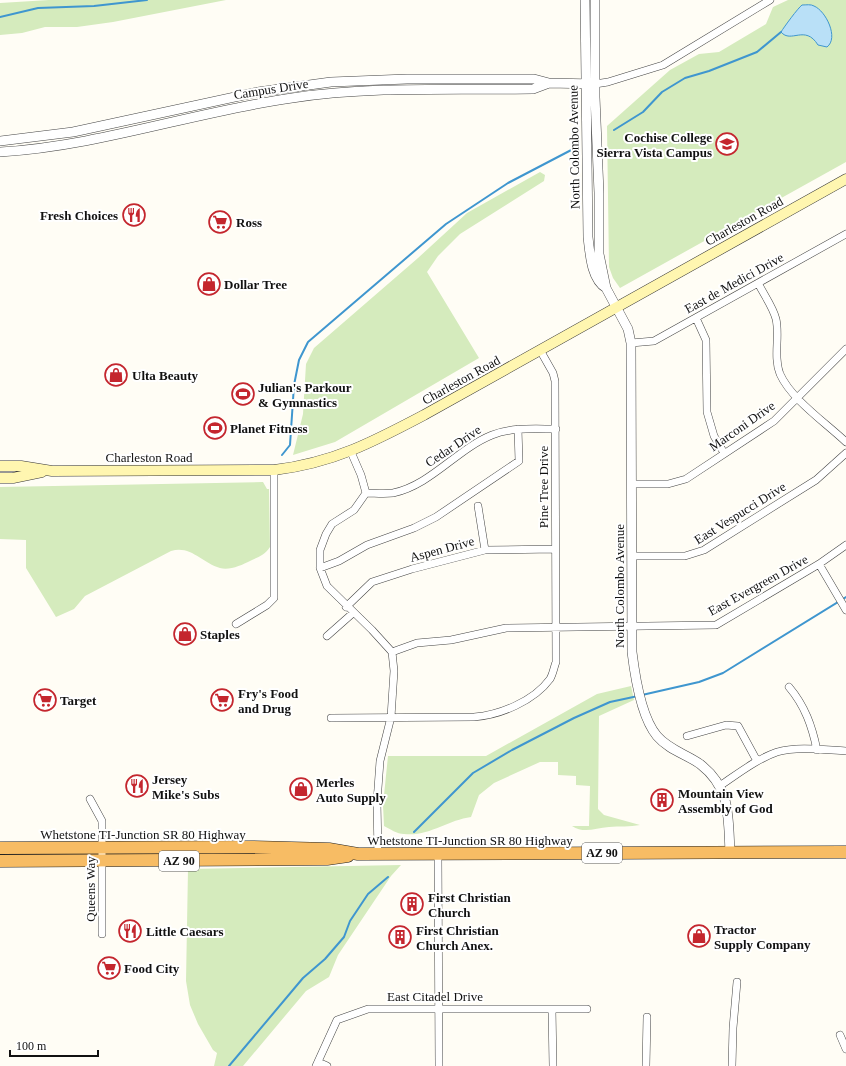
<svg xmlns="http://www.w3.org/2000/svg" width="846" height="1066" font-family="Georgia,serif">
  <rect width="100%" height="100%" fill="#fffdf5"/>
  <path fill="#d5ebbd" d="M49 0H226L113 22 77 27H45L22 33 0 35V3Z
    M788 0H846V162L620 288 613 278 609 267 607 126 670 70 699 54 719 52 766 24 773 7Z
    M540 172 545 175 544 181 460 234 438 256 427 272 479 358 335 442 293 455 303 414 306 364 314 348 418 258 467 213Z
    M263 482 267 489H269L270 547C265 555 258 557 250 561 242 565 229 571 220 568 202 563 191 545 171 551L85 596 74 609 56 617 26 568V540L0 539V487Z
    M631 686 634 700 599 716 598 809 604 815 640 825C630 827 619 826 609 827 595 828 584 834 572 826H589L590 786 576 785V776L558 775V762H540L494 783 479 795 471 817C448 820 428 837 404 834 397 834 390 829 384 826L383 805 388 756H486L597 694Z
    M401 865 391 876 338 955 329 977 306 991 243 1066H214L217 1053 213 1050 198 1024 190 1005 186 981 188 869Z"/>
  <path fill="#b9e0f7" stroke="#3f96cf" d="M802 5C806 5 811 4 814 6 826 11 839 38 827 47L818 45C805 24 791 44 781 32 784 27 798 8 802 5Z"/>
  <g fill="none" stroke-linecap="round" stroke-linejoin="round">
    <path stroke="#3f96cf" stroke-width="2" d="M0 17 38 8 94 6 147 0
      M614 130 643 112 662 92 685 78 709 71 757 52 781 32
      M282 455 290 445 294 385 299 360 308 342 446 224 508 183 577 147
      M642 695 699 682 723 673 846 597
      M414 832 473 773 512 750 574 718 610 702 638 696
      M229 1066 303 978 325 959 344 937 350 921 368 894 388 877"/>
    <g stroke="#444" stroke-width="8">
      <path id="minor" d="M595 84 608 82 663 65 770 0
        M758 283C764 295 773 307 776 319 780 336 773 357 780 374 791 399 826 423 846 442
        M696 318 706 340 707 412 714 436 724 453
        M631 343 654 341 846 234
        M351 452 361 475 366 493 354 510 332 524 326 534 320 550V568L327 586 372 630 392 652 394 671 391 717 380 761 377 802 378 854
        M631 484H668L686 479 774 421 846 349
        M366 493C374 493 384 494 393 493 431 485 457 449 492 435 512 427 535 429 556 429
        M478 506 485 550
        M632 556H685L704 550 816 480 846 453
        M819 564 846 610
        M320 568 339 561 367 545 414 528 436 517 519 461 518 429
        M346 607 372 582 412 569 485 550 555 549
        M236 624 267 605 274 598V470
        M327 636 353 613
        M392 652 417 643 451 640 506 628 716 625 819 564 846 545
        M789 687C805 706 812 726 817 750
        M331 718 474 717C500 715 534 701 550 679 553 674 554 667 556 662L555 381 553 373 540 350
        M687 736 726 725 738 726 757 761
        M721 785C739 773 757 759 777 752 798 746 825 750 846 751
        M90 799 102 821V934
        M438 854 439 1066
        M552 1009 553 1066
        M840 1035 846 1049
        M318 1062 327 1066
        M316 1066 337 1020 368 1009H587
        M646 1066 647 1017
        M732 1066 733 1028 737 982"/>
    </g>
    <g stroke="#444" stroke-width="10">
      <path id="tertiary" d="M585 0 588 237C590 253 591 279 606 288
        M595 0V97L599 193V254L606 288 628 329 631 343 632 652C635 677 641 717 657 736 669 750 686 754 700 764 731 788 728 816 730 852
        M0 141 73 132 258 92 331 82 407 79H534L549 83 595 84
        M0 152C99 146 194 112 292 98 371 86 453 90 533 89L549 83"/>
    </g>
    <g stroke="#333" stroke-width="11">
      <path id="secondary" d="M0 466H21L52 471 274 470C333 463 373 442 424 415L846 179
        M0 478H13L42 472"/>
    </g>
    <g stroke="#222" stroke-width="13">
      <path id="trunk" d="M0 848 252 847 329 849 358 854 846 852
        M0 861 327 859 348 856"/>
    </g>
    <use href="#minor" stroke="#fff" stroke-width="7"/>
    <use href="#tertiary" stroke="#fff" stroke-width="9"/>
    <use href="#secondary" stroke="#fff6b0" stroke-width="10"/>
    <use href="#trunk" stroke="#f7bc64" stroke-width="12"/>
  </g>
  <defs>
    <g id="university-ring" transform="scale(1.15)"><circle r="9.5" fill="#fff" stroke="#c4262e" stroke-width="1.5"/><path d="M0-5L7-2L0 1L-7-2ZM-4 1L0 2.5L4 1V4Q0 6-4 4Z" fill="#c4262e"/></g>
    <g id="restaurant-ring" transform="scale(1.15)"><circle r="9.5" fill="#fff" stroke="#c4262e" stroke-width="1.5"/><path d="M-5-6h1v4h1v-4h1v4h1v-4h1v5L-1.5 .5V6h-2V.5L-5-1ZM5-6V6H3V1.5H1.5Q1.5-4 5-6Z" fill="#c4262e"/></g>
    <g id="supermarket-ring" transform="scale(1.15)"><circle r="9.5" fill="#fff" stroke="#c4262e" stroke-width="1.5"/><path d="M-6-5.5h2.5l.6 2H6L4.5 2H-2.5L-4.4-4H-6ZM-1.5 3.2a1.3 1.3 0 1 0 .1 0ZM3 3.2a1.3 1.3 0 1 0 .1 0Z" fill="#c4262e"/></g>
    <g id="shop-ring" transform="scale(1.15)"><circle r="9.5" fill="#fff" stroke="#c4262e" stroke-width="1.5"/><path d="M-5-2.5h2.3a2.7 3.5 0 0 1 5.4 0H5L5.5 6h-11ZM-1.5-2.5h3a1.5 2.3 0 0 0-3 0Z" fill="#c4262e"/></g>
    <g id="stadium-ring" transform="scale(1.15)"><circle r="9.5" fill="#fff" stroke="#c4262e" stroke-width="1.5"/><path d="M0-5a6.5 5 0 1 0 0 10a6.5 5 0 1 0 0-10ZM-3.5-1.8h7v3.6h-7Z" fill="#c4262e"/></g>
    <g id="building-ring" transform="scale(1.15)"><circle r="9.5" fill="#fff" stroke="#c4262e" stroke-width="1.5"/><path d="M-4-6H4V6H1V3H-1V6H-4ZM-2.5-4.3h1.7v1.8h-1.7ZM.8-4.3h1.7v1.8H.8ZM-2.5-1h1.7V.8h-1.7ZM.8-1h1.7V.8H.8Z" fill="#c4262e"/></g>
  </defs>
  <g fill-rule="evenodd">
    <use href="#university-ring" x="727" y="144"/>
    <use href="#restaurant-ring" x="134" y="215"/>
    <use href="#supermarket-ring" x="220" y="222"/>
    <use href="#shop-ring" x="209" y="284"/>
    <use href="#shop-ring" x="116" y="375"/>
    <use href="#stadium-ring" x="243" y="394"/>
    <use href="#stadium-ring" x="215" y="428"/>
    <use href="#shop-ring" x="185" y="634"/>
    <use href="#supermarket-ring" x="45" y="700"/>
    <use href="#supermarket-ring" x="222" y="700"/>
    <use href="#restaurant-ring" x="137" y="786"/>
    <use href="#shop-ring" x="301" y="789"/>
    <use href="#building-ring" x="662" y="800"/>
    <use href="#building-ring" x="412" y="904"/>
    <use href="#restaurant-ring" x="130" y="931"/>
    <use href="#shop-ring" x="699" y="936"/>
    <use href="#building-ring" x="400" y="937"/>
    <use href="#supermarket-ring" x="109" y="968"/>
  </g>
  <g text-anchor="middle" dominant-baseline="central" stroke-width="4" stroke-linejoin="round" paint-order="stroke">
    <g fill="#fff" stroke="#585858" stroke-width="1">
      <rect x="582" y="843" width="40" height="20" rx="3"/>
      <rect x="159" y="851" width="40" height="20" rx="3"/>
    </g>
    <g font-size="12" font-weight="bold" fill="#111">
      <text x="602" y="853">AZ 90</text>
      <text x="179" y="861">AZ 90</text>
    </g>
    <g font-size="13" fill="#111" stroke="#fff">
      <text transform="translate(271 89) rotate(-9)">Campus Drive</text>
      <text transform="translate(574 147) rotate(-91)">North Colombo Avenue</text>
      <text transform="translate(744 221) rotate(-29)">Charleston Road</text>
      <text transform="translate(734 283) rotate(-29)">East de Medici Drive</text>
      <text transform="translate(461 380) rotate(-29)">Charleston Road</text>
      <text transform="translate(742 426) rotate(-35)">Marconi Drive</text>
      <text transform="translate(453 446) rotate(-34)">Cedar Drive</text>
      <text x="149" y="457">Charleston Road</text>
      <text transform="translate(543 487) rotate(-90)">Pine Tree Drive</text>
      <text transform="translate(740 513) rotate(-32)">East Vespucci Drive</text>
      <text transform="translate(442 549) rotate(-15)">Aspen Drive</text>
      <text transform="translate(758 585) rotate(-29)">East Evergreen Drive</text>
      <text transform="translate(619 586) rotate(-90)">North Colombo Avenue</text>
      <text x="143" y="834">Whetstone TI-Junction SR 80 Highway</text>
      <text x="470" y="840">Whetstone TI-Junction SR 80 Highway</text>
      <text transform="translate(90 889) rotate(-90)">Queens Way</text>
      <text x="435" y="996">East Citadel Drive</text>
    </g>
    <g font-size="13" font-weight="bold" fill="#111" stroke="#fff" text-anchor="start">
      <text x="712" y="137" text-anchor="end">Cochise College<tspan x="712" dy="15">Sierra Vista Campus</tspan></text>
      <text x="118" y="215" text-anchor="end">Fresh Choices</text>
      <text x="236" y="222">Ross</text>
      <text x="224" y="284">Dollar Tree</text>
      <text x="132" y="375">Ulta Beauty</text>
      <text x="258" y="387">Julian's Parkour<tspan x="258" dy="15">&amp; Gymnastics</tspan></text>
      <text x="230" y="428">Planet Fitness</text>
      <text x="200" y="634">Staples</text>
      <text x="238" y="693">Fry's Food<tspan x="238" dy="15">and Drug</tspan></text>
      <text x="60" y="700">Target</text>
      <text x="152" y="779">Jersey<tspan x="152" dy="15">Mike's Subs</tspan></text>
      <text x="316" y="782">Merles<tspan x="316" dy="15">Auto Supply</tspan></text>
      <text x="678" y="793">Mountain View<tspan x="678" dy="15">Assembly of God</tspan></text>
      <text x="428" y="897">First Christian<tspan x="428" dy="15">Church</tspan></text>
      <text x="714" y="929">Tractor<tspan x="714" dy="15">Supply Company</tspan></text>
      <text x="416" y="930">First Christian<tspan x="416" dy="15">Church Anex.</tspan></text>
      <text x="146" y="931">Little Caesars</text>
      <text x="124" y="968">Food City</text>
    </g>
  </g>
  <path d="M10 1050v6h88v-6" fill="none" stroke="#111111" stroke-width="2"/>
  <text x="16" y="1050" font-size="12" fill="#111111" stroke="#ffffff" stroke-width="3" paint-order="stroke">100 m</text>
</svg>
